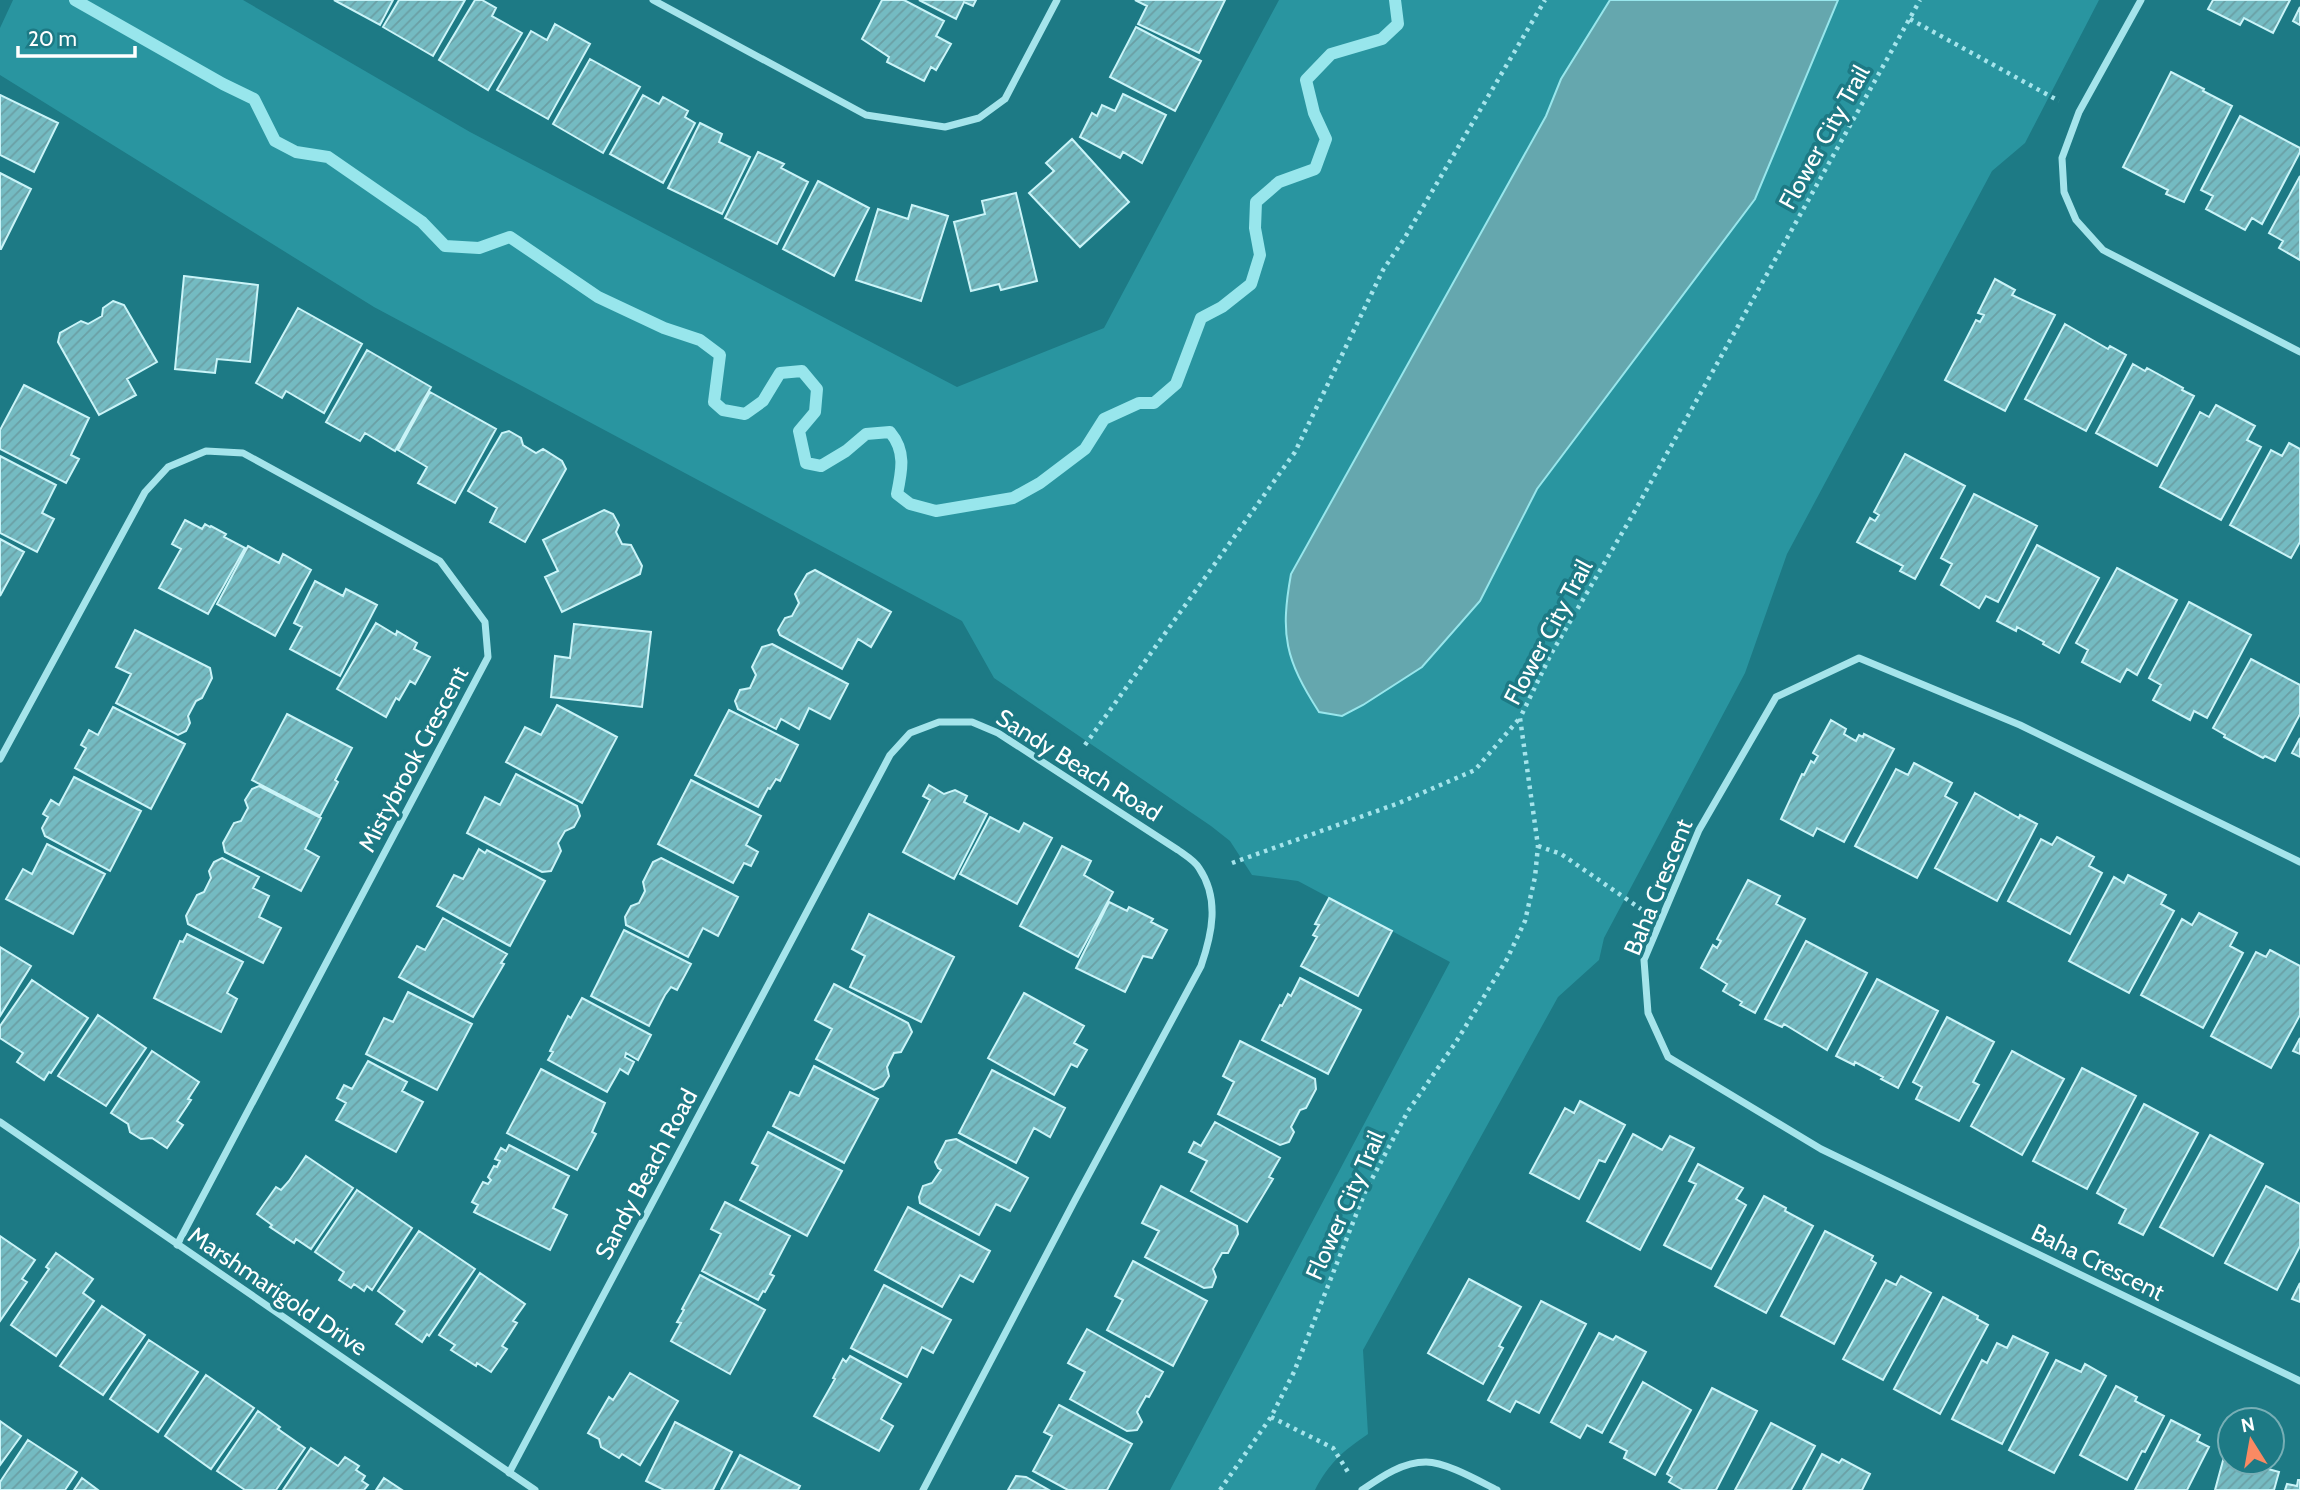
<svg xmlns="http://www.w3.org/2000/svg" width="2300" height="1490" font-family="Cabin,sans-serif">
  <defs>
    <pattern id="building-hatch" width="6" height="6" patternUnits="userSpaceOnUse" patternTransform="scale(1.75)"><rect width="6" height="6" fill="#74bbc2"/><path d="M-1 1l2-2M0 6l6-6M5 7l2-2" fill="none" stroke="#6a9fa4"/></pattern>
  </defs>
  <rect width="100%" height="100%" fill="#1d7a85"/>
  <path fill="#2995a0" d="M13 0H243L470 132 957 387 1104 328 1279 0H2099L2025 143 1992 171 1787 554 1745 673 1604 938 1599 960 1558 997 1363 1350 1368 1434C1343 1451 1329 1463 1315 1490H1170L1450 962 1298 881 1252 875 1230 841 1211 826 994 678 962 621 374 307 0 75V28Z"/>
  <path fill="#65a7ae" stroke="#98e6ec" stroke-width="2" d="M1610 0H1838L1755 199 1537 489 1480 601 1422 667 1363 705 1342 716 1319 712C1285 659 1280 635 1291 574L1546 116 1561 79Z"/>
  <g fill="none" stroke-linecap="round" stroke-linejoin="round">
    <path stroke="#98e6ec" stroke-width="12" d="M75 0 223 84 254 99 275 141 296 152 328 157 422 222 445 246 479 248 510 237 598 297 664 328 700 340 720 355 714 402 723 410 745 414 763 401 780 373 802 371 817 389 815 412 799 431 806 463 821 466 846 451 866 434 890 432C906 451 902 470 897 494L910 504 936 511 1013 498 1040 483 1085 449 1104 419 1139 403H1154L1176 384 1201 318 1222 307 1251 284 1260 255 1255 228 1256 202 1279 182 1315 169 1326 139 1314 113 1306 80 1331 54 1382 39 1398 24 1395 0"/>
  </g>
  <path fill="url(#building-hatch)" stroke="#caf4f8" stroke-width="2" d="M334 0H393L380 25Z
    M399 0H465L433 56 383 27Z
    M475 0H482L496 8 492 16 522 33 488 90 439 60Z
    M882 0H904L944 21 936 36 951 44 936 70 931 67 924 81 887 62 889 57 862 39Z
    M919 0H976L973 6 964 2 956 19Z
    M1135 0H1225L1199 53 1138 24 1147 6Z
    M2213 0H2290L2273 33 2244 18 2240 25 2208 9Z
    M2300 7V25L2293 21Z
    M555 24 590 44 548 119 497 90 531 31 547 40Z
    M1136 27 1201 61 1175 111 1110 77Z
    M590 59 640 87 603 153 553 124Z
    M2171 72 2204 89 2203 91 2232 106 2184 202 2166 194 2168 190 2123 167Z
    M1123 94 1166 115 1142 163 1123 152 1120 158 1080 137 1092 113 1097 116 1102 105 1115 111Z
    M0 95 58 123 34 172 0 155Z
    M643 95 659 104 663 97 688 111 685 117 695 123 663 183 610 154Z
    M2240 116 2300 148V152L2262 224 2252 218 2245 230 2206 209 2213 196 2201 190Z
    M700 123 722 134 719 142 750 157 722 214 668 188Z
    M1072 139 1129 202 1080 247 1029 193 1054 171 1046 163Z
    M758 152 784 164 781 168 808 182 777 244 725 218Z
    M0 173 31 189 1 249H0Z
    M2300 176V260L2279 248 2283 241 2269 233Z
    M818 181 869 208 834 276 783 249Z
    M1016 193 1037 281 1001 290 999 284 971 291 954 222 985 214 982 201Z
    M912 205 948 216 921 301 856 280 878 209 908 219Z
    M184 276 258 285 250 362 217 359 215 373 175 369Z
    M1995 279 2015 290 2012 295 2055 315 2005 411 1945 380 1976 320 1980 322 1984 315 1978 313Z
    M113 301 124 305 157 362 127 379 136 395 99 415 58 342 60 333 81 321 88 324 102 316 103 308Z
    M298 308 362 344 324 413 286 391 282 398 256 383Z
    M2065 324 2108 349 2110 346 2126 355 2086 431 2025 399Z
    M367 350 431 387 395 451 365 433 360 441 326 422Z
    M2133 364 2145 371 2147 368 2183 388 2182 390 2194 396 2157 466 2096 433Z
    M24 385 89 418 71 455 79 459 66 483 0 449V430Z
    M430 392 496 429 455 503 418 483 427 467 398 450Z
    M2216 405 2255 426 2247 440 2261 447 2221 520 2160 487 2200 412 2209 417Z
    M509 431 521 438 523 445 536 453 543 449 562 461 566 469 525 542 490 522 497 508 468 491 502 433Z
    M2289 443 2300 449V542L2291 558 2230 525 2271 450 2282 456Z
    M1905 454 1965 486 1915 579 1900 571 1903 566 1857 542 1870 518 1875 521 1879 515 1874 512Z
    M0 456 56 485 42 513 54 519 37 552 0 533Z
    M1974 494 2037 526 1998 602 1986 596 1979 608 1941 585 1952 564 1941 558Z
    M604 510 613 514 619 525 616 532 622 544 631 545 642 566 640 574 562 612 545 577 558 571 543 540Z
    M185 520 202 529 205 524 210 527 211 526 226 534 224 537 245 548 208 614 159 588 181 549 172 544Z
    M0 539 24 552 0 596Z
    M2037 545 2099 578 2059 653 2043 644 2044 642 2017 627 2016 631 1997 621Z
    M248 546 279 563 283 554 311 570 275 636 217 604Z
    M2117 568 2177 600 2137 675 2127 669 2120 682 2082 662 2088 650 2076 643Z
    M815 570 891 612 871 647 858 639 842 669 780 635 778 630 785 618 792 616 799 603 795 594 807 574Z
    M315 581 343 596 346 589 377 605 340 676 290 649 302 627 294 623Z
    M2189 602 2251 635 2207 718 2194 711 2190 720 2153 700 2161 685 2149 678Z
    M376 623 396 635 397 631 417 643 414 649 430 657 415 684 410 681 399 700 396 698 386 717 337 689Z
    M574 624 651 632 642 707 551 697 555 656 570 658Z
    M135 630 210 668 212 678 202 698 196 701 188 716 190 723 186 731 178 735 116 703 131 674 116 667Z
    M772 644 848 684 830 719 809 708 799 729 781 719 776 729 738 709 735 701 740 690 750 688 756 675 752 667 762 647Z
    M2251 659 2300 685V714L2275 761 2265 756 2263 758 2224 737 2225 735 2213 728Z
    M557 705 617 737 582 803 506 762 525 727 541 735Z
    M113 707 185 744 151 809 75 768 86 748 81 745 89 730 98 735Z
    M729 710 798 745 780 781 776 779 770 789 768 788 758 807 695 775Z
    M287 714 352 748 335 780 338 782 320 816 252 780Z
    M1831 720 1846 729 1844 734 1856 741 1859 735 1863 737 1864 734 1894 749 1844 842 1817 828 1813 836 1781 819 1802 774 1804 775 1811 761 1814 763 1818 756 1813 753Z
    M2300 738V757L2292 753Z
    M1914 763 1952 783 1945 796 1957 803 1917 878 1855 846 1896 769 1908 775Z
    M516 774 577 806 580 816 574 827 565 831 558 843 561 851 551 871 542 872 467 833 485 797 500 805Z
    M74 777 141 811 110 871 45 836 42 828 48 817 43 814 51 800 59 805Z
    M691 780 761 816 746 845 758 852 751 866 744 863 733 883 658 844Z
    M929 785 944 794 955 790 967 796 964 802 987 814 954 879 903 852 930 800 923 796Z
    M259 786 321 818 305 849 319 857 301 891 225 852 223 843 234 823 241 821 248 808 245 800 252 789Z
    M1975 793 2019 818 2020 815 2037 824 1997 901 1935 868Z
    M990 817 1019 832 1024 823 1052 838 1017 904 960 874Z
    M2057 837 2094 857 2089 866 2102 873 2070 934 2008 901 2041 839 2052 845Z
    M47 844 105 874 73 934 6 899 23 869 32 874Z
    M1062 846 1091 861 1084 875 1113 892 1078 957 1020 926Z
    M479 849 485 853 487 850 545 881 510 946 437 906 454 875 463 879Z
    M222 858 259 877 253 888 269 896 259 917 281 928 263 963 188 924 186 916 197 895 204 892 211 878 209 871 214 862Z
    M661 858 738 897 718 936 703 928 688 957 626 925 625 917 631 906 639 903 645 891 643 882 653 862Z
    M2128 875 2166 895 2161 904 2174 911 2129 993 2069 961 2114 877 2124 883Z
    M1748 880 1780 896 1776 904 1805 919 1755 1013 1740 1005 1742 1002 1723 991 1727 984 1701 968 1713 945 1717 948 1721 941 1717 939Z
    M1329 898 1392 931 1358 996 1301 966 1317 937 1313 935 1319 925 1315 924Z
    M1109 902 1127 911 1129 907 1153 919 1151 922 1167 930 1152 958 1143 956 1125 992 1076 968Z
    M2199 913 2237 933 2230 946 2243 953 2203 1028 2141 995 2182 919 2192 925Z
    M869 914 954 957 921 1022 850 987 865 956 852 949Z
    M443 918 507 954 501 963 504 964 473 1017 399 977 417 946 425 950Z
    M624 930 691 964 677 990 671 987 665 995 649 1026 591 996Z
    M187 934 243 962 227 993 237 999 221 1032 154 998 180 941 183 942Z
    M1806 941 1867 973 1827 1050 1784 1024 1782 1027 1765 1019Z
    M0 947 31 966 0 1016Z
    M2270 950 2300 966V1015L2271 1068 2211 1036 2256 952 2266 957Z
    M1300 978 1361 1010 1328 1074 1262 1040 1280 1005 1282 1006 1288 994 1291 996Z
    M1877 979 1938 1011 1898 1088 1881 1079 1883 1077 1855 1062 1854 1065 1836 1056Z
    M32 980 88 1018 51 1073 49 1072 44 1080 17 1062 23 1053 0 1038V1026Z
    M834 984 908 1023 912 1032 901 1052 894 1053 887 1067 889 1076 883 1086 874 1090 816 1059 832 1029 815 1020Z
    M408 992 472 1024 437 1090 366 1054 384 1018 393 1022Z
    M1024 993 1084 1026 1074 1043 1087 1050 1077 1067 1071 1064 1054 1095 988 1058Z
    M582 998 651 1035 638 1060 626 1053 625 1057 634 1062 628 1074 620 1069 607 1092 548 1060 553 1052 550 1051 568 1016 571 1018Z
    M98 1015 146 1048 106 1106 58 1076Z
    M1947 1017 1994 1042 1973 1082 1979 1085 1959 1121 1916 1099 1922 1087 1913 1082Z
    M2300 1038V1054L2293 1051Z
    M1240 1041 1315 1079 1316 1089 1306 1108 1300 1110 1291 1127 1294 1132 1289 1142 1280 1145 1218 1114 1234 1082 1223 1076Z
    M152 1051 199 1082 188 1099 191 1100 177 1121 183 1125 167 1148 152 1138 141 1139 130 1132 128 1124 111 1113Z
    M2012 1051 2064 1079 2022 1155 1971 1126Z
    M368 1061 407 1082 402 1091 423 1102 396 1152 336 1120 346 1103 337 1098 344 1085 352 1089Z
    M814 1066 878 1099 844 1163 773 1126 790 1092 799 1096Z
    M2082 1068 2136 1096 2087 1189 2033 1161Z
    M541 1069 605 1103 592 1132 596 1134 577 1170 507 1133Z
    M992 1070 1065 1108 1050 1137 1034 1128 1016 1163 959 1133Z
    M1580 1101 1625 1125 1605 1162 1599 1160 1579 1199 1530 1173 1565 1108 1574 1113Z
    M2144 1104 2198 1133 2143 1235 2119 1223 2126 1209 2097 1193Z
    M1215 1122 1280 1158 1269 1177 1273 1179 1247 1222 1191 1191 1207 1161 1189 1152 1194 1142 1201 1146Z
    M768 1132 842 1171 807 1236 740 1200 758 1166 752 1163Z
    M1633 1134 1662 1150 1670 1136 1694 1148 1640 1250 1587 1221Z
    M2210 1135 2263 1164 2213 1256 2160 1227Z
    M956 1139 1028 1178 1010 1211 996 1204 979 1235 920 1203 919 1197 923 1186 932 1183 941 1170 938 1168 935 1162 946 1141Z
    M509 1145 569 1176 553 1208 567 1215 550 1250 474 1212 478 1205 472 1202 483 1182 488 1184 491 1180 488 1177 494 1166 497 1167 500 1161 495 1159 501 1148 506 1151Z
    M306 1156 353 1188 311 1249 296 1239 294 1243 270 1227 272 1225 257 1214 276 1187 281 1190 289 1181Z
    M1698 1164 1743 1188 1736 1199 1746 1205 1711 1269 1664 1245 1696 1184 1689 1181Z
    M1161 1186 1237 1226 1238 1234 1228 1253H1222L1213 1269 1216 1277 1212 1287 1204 1288 1145 1257 1159 1231 1142 1223Z
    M2266 1186 2300 1204V1246L2277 1290 2225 1263Z
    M357 1190 412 1228 372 1290 367 1286 364 1291 354 1284 351 1288 339 1280 344 1272 315 1252Z
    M1764 1196 1786 1208 1785 1211 1813 1226 1766 1313 1715 1286Z
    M725 1202 790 1236 770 1274 774 1276 765 1292 763 1291 758 1300 702 1271 721 1234 711 1229Z
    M908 1207 990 1251 973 1282 960 1275 942 1307 875 1270Z
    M419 1231 475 1269 429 1336 427 1334 422 1342 396 1324 405 1311 378 1291Z
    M1825 1231 1873 1256 1871 1260 1876 1263 1834 1344 1781 1316Z
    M0 1236 35 1260 22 1279 27 1282 0 1321Z
    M56 1253 93 1279 83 1293 94 1301 56 1356 11 1325 49 1269 46 1267Z
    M1133 1261 1207 1301 1173 1366 1107 1330 1123 1300 1115 1296Z
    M480 1273 525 1304 513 1321 517 1323 502 1346 507 1349 491 1372 477 1363 476 1366 451 1350 455 1345 439 1335Z
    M700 1275 765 1310 730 1374 671 1341 681 1323 677 1322 684 1310 682 1309Z
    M1901 1276 1931 1293 1883 1380 1843 1359 1886 1280 1896 1285Z
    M1469 1279 1521 1307 1499 1346 1503 1348 1483 1384 1428 1353Z
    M2300 1283V1302L2292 1299Z
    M884 1285 951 1320 933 1353 922 1347 907 1377 851 1348Z
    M1943 1297 1978 1316 1977 1319 1988 1325 1940 1414 1894 1389Z
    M1541 1301 1586 1324 1539 1413 1516 1401 1510 1412 1488 1400Z
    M102 1306 145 1335 103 1395 60 1366Z
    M1087 1329 1163 1372 1149 1397 1146 1396 1137 1412 1142 1422 1137 1430 1127 1431 1070 1399 1085 1372 1068 1363Z
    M1599 1333 1613 1340 1616 1336 1646 1352 1602 1433 1587 1425 1580 1438 1551 1422Z
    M2013 1336 2048 1353 2002 1444 1952 1419 1982 1360 1987 1363 1997 1343 2007 1348Z
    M149 1340 198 1372 158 1432 110 1399Z
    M850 1356 901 1384 881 1419 893 1426 879 1451 814 1416 835 1379 833 1378 843 1359 846 1362Z
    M2056 1360 2081 1372 2085 1364 2106 1376 2054 1473 2009 1450Z
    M630 1373 678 1401 640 1465 622 1454 619 1458 601 1447 599 1439 588 1433 609 1397 613 1400Z
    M206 1375 254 1408 211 1469 165 1436Z
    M1643 1382 1691 1410 1655 1475 1624 1458 1627 1451 1610 1442Z
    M2116 1386 2137 1397 2135 1401 2164 1416 2145 1452 2142 1451 2127 1480 2080 1455Z
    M1712 1388 1757 1411 1716 1490H1683L1669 1482 1672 1477 1667 1474Z
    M1059 1405 1132 1444 1107 1490H1068L1033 1471 1052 1436 1044 1432Z
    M258 1411 280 1427 278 1429 305 1448 276 1490H245L217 1471Z
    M2171 1420 2200 1435 2197 1441 2209 1447 2187 1490H2135Z
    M0 1421 21 1436 0 1465Z
    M675 1422 732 1452 713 1490H664L646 1481Z
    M1771 1423 1815 1446 1791 1490H1735Z
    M28 1440 77 1472 65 1490H0V1482Z
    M311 1448 338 1466 345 1457 359 1466 356 1470 365 1476 362 1481 368 1485 364 1490H283Z
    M1822 1454 1839 1463 1842 1459 1870 1474 1862 1490H1803Z
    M740 1455 800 1486 798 1490H721Z
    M2224 1457 2230 1458V1462H2243L2279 1472 2274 1490H2215Z
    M1016 1476 1026 1477 1049 1490H1008Z
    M82 1478 98 1490H74Z
    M384 1478 402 1490H376Z
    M2298 1480H2300V1490H2285L2287 1484 2297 1486Z"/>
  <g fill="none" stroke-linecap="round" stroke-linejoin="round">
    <path stroke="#a5e4eb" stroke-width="4.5" stroke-dasharray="3.5 5" stroke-linecap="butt" d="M1910 19 2059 101
      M1085 745 1295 452 1383 270 1404 239 1545 0
      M1538 846 1561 854 1641 909
      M1232 863 1399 803 1475 770 1519 719
      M1271 1417 1333 1448 1348 1472
      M1220 1490 1271 1417 1294 1372 1365 1192 1408 1111 1456 1042 1507 959 1525 921 1535 877 1538 846 1520 718 1551 654 1632 516 1920 0"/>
    <path stroke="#a5e4eb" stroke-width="7" d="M653 0 866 115 945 127 979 118 1005 99 1057 0
      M2141 0 2079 112 2062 158 2064 192 2076 220 2103 250 2300 352
      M0 759 145 492 168 467 206 451 243 453 440 561 485 622 488 657 177 1245
      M2300 862 2020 725 1859 658 1776 697 1699 830 1644 960 1648 1013 1668 1057 1821 1149 2300 1381
      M0 1122 535 1490
      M509 1473 890 755 910 733 939 722H972L998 733 1178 850C1185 855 1195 861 1199 868 1220 899 1212 934 1201 966L1075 1200 923 1490
      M1362 1490C1381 1477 1402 1462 1426 1462 1446 1462 1479 1481 1497 1490"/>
  </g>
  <g text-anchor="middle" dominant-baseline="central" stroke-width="7" stroke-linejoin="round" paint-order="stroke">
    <g font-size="24" fill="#fff" stroke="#1d7a85">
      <text transform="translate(1824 137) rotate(-61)">Flower City Trail</text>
      <text transform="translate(1548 632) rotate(-62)">Flower City Trail</text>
      <text transform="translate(413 759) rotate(-62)">Mistybrook Crescent</text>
      <text transform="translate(1079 765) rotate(32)">Sandy Beach Road</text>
      <text transform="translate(1658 887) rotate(-68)">Baha Crescent</text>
      <text transform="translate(646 1174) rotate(-62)">Sandy Beach Road</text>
      <text transform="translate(1345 1205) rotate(-66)">Flower City Trail</text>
      <text transform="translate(2098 1262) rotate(26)">Baha Crescent</text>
      <text transform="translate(278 1291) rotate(34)">Marshmarigold Drive</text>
    </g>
  </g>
  <g transform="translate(2251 1441) rotate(349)"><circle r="33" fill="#1d7a85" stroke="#77afb6" stroke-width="2"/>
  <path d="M0-5L12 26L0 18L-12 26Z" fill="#fa8a63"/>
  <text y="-10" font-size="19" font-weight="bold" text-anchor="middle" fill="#ffffff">N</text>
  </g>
  <path d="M18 46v10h117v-10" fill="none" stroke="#ffffff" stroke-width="3.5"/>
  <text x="28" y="46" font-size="21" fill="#ffffff" stroke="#1d7a85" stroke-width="5" paint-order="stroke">20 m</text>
</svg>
